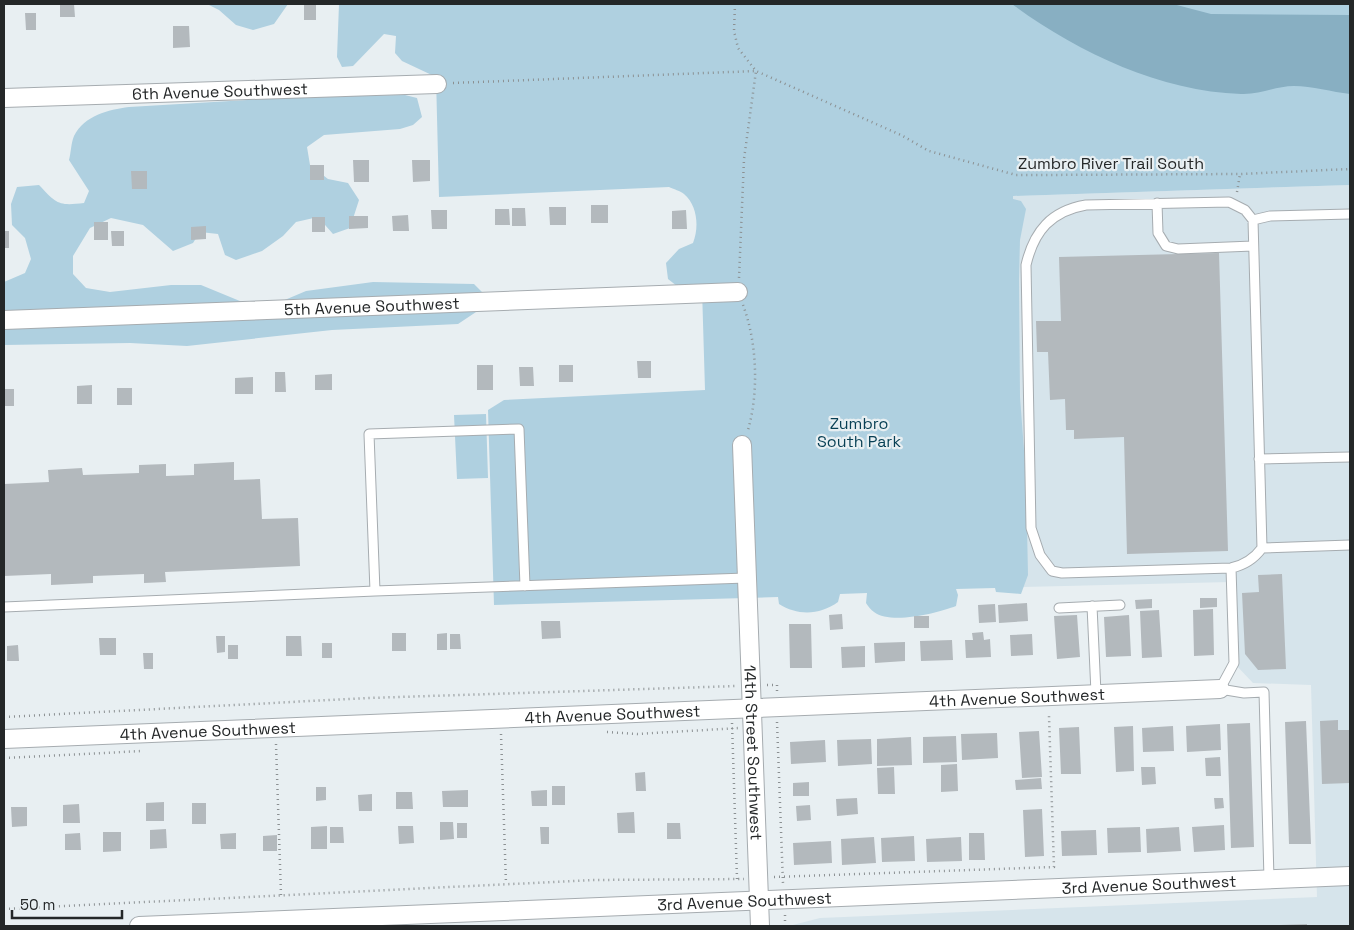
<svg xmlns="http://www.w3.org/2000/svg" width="1354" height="930" font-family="'Space Grotesk',sans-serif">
  <rect width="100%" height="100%" fill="#e8eff2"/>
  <path fill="#d6e4eb" d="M1350 185V926H789L820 918 1317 897 1311 685 1253 683 1234 663 1231 582 1023 587 1013 196Z"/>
  <path fill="#afd0e0" d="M207 4H288L274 24 253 30 236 25 219 10Z
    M339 4H1350V185L1013 196V199L1021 201 1026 209 1020 240 1019 279 1020 397 1026 477 1028 575 1021 594 996 592 995 588 956 589 958 595 956 606C938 613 891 625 874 612 871 610 868 606 866 603L867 593 840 594 838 602C820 615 798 616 779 604L778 597 494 605 488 410 504 400 705 390 702 289 682 290 668 279 666 263 679 249 693 243C699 228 698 206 684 194 681 191 673 189 669 187L439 197 436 77 402 61 395 53 396 36 384 34 353 66 342 67 337 57Z
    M405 95 417 98 422 117 413 125 400 129 324 135 307 147 310 165 328 179 348 183 359 200 350 228 333 234 318 217 296 222 283 236 262 251 236 260 225 255 218 234 200 232 193 243 173 251 143 225 111 218 90 228 73 256V274L86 288 110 292 171 285H201L252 306 280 302 306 291 373 282 474 284 486 296 476 312 458 324 332 330 187 346 130 343 4 345V282L25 273 31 259 25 238 12 225 11 204 17 187 39 185C57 204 58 206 84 203L89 191 69 160C71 153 71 143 74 136 85 115 108 110 129 107L317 96Z
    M486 414 488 478 457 479 454 415Z"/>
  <path fill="#88afc2" d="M1012 4H1173L1211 14 1350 15V94C1332 92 1312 86 1294 86 1276 86 1259 95 1241 94 1159 91 1077 52 1012 4Z"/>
  <path fill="#b3b9bd" d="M60 4H74L75 17H60Z
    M304 4H316V20H304Z
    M25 13H36V30H26Z
    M173 26H189L190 47 173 48Z
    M353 160H369V182H354Z
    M412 160H430V181L413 182Z
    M310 165H324V180H310Z
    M131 171H147V189H132Z
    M591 205H608V223H591Z
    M549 207H566V225H550Z
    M512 208H525L526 226H512Z
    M495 209H509L510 225H495Z
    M431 210H447V229H432Z
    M686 210 687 229H672V211Z
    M408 215 409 231H393L392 216Z
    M349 216H368V228L349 229Z
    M312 217H325V232H312Z
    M94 222H108V240H94Z
    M206 226V239L191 240V227Z
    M4 231H9V248H4Z
    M111 231H124V246H112Z
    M1219 253 1228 551 1127 554 1124 437 1074 439V430H1066L1065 399 1050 400 1048 352H1037L1036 321H1061L1059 257Z
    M637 361H651V378H638Z
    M477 365H493V390H477Z
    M559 365H573V382H559Z
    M519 367H533L534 386H520Z
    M275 372H285L286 392H275Z
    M332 374V390H315V375Z
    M253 377V394H235V378Z
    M92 385V404H77V386Z
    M117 388H132V405H117Z
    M4 389H14V406H4Z
    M234 462V480L260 479 262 519 298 518 300 566 165 572 166 582 144 583V574L93 576V583L51 585V574L4 576V484L49 482 48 470 82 468 83 475 139 473V465L166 464V476L194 475V464Z
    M1282 574 1286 669 1258 670 1245 654 1242 593 1259 592 1258 575Z
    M1200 598H1217V607L1200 608Z
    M1152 599V608L1136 609 1135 600Z
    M1027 603 1028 621 999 623 998 605Z
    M995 604 996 622 979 623 978 605Z
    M1213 609 1214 655 1194 656 1193 610Z
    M1159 610 1162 657 1142 658 1140 611Z
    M842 614 843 629 830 630 829 615Z
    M1077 615 1080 657 1057 659 1054 616Z
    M1129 615 1131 656 1106 657 1104 617Z
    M914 616H929V628H914Z
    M541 621H560L561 638 542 639Z
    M789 624H811L812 668H790Z
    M983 632 984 640 990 639 991 657 966 658 965 640H973L972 633Z
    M392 633H406V651H392Z
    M447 633V650H437V634Z
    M450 634H460L461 649H450Z
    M1032 634 1033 655 1011 656 1010 635Z
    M216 636H225V652L217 653Z
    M286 636H301L302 656H286Z
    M99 638H116V655H100Z
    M952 640 953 660 921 661 920 641Z
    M905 642V661L875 663 874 643Z
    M322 643H332V658H322Z
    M18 645 19 661H7V646Z
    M228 645H238V659H228Z
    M865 646V667L842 668 841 647Z
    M143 653H153V669H144Z
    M1338 720V730H1350V783L1322 784 1320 721Z
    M1306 721 1311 844H1289L1285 722Z
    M1250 723 1254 847 1231 848 1227 724Z
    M1220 724 1221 750 1187 752 1186 726Z
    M1133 726 1134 771 1116 772 1114 727Z
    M1173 726 1174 751 1143 752 1142 728Z
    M1079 727 1081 774H1061L1059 728Z
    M1039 731 1042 777 1022 778 1019 732Z
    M997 733 998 758 962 760 961 734Z
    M956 736 957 762 923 763V737Z
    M911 737 912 765 877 766V739Z
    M871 739 872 764 838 766 837 740Z
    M825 740 826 762 791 764 790 742Z
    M1220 757 1221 776H1206L1205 758Z
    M957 764 958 791 941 792V765Z
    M894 767 895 794H878L877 768Z
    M1141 767H1155L1156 784 1142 785Z
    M645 772 646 791H636L635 773Z
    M1041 778 1042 789 1016 790 1015 780Z
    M809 782V796H793V783Z
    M552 786H565V805H552Z
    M316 787H326V800L316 801Z
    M468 790V807H443L442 791Z
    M547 790V806H532L531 791Z
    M396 792H412L413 809H396Z
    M372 794V811H359L358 795Z
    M857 798 858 814 837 816 836 799Z
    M1214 798H1223L1224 808 1215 809Z
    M164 802V821H146V803Z
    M192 803H206V824H192Z
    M79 804 80 823H63V805Z
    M810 805 811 820 797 821 796 806Z
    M11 807H27V826L12 827Z
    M1042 809 1044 856 1025 857 1023 810Z
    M634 812 635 833H618L617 813Z
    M440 822H453L454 839 440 840Z
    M457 823H467V838H457Z
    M667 823H680L681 839H667Z
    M1224 825 1225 850 1194 852 1192 827Z
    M327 826V849H311V827Z
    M398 826H413L414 843 399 844Z
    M330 827H343L344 843H330Z
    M540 827H549V844H541Z
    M1140 827 1141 852 1108 853 1107 828Z
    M1179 827 1181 851 1147 853 1146 829Z
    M166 829 167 848 150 849V830Z
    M1096 830 1097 855 1062 856 1061 831Z
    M103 832H121V851L103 852Z
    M80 833 81 850H65V834Z
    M236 833V849H221L220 834Z
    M969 833H984L985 860H969Z
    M277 835V851H263V836Z
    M914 836 915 861 882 862 881 838Z
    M874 837 876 863 842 865 841 839Z
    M961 837 962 861 927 862 926 839Z
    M831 841 832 863 794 865 793 843Z
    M1307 924V926H1281L1280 925Z"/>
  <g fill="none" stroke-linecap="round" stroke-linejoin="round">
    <g stroke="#a6acb0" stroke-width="11">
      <path id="lane" d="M1229 202 1245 210 1253 220 1262 548C1254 559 1245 565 1231 568L1062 573 1052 571 1040 555 1031 528 1026 265C1034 231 1051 211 1086 205Z
        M1157 203 1158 233 1166 246 1178 249 1253 246
        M1253 220 1270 216 1350 214
        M1259 459 1350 457
        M1262 548 1350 545
        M1231 568 1234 663 1220 689 1244 693 1264 692 1269 879
        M375 591 369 434 519 429 525 586
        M1092 606 1096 693
        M4 607 375 591 746 578
        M1059 608 1120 605"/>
    </g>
    <g stroke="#a6acb0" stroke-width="20">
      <g id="street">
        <path id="s1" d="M4 98 437 84"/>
        <path id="s2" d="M4 320 738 292"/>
        <path id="s3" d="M742 445 760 926"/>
        <path id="s4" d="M4 739 1220 689"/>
        <path id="s5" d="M139 926 1350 876"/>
      </g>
    </g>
    <path stroke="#8b9092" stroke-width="2.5" stroke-dasharray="1 4" stroke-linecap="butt" d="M735 4 734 31 738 48 756 71 901 135 929 151 1016 175H1036L1240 174 1350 169
      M453 83 756 71 744 159 739 278
      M1237 192 1240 174
      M743 305C757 342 759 392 748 430
      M767 685H777V692
      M4 717 368 698 737 686
      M777 722 783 884
      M732 723 737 879
      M607 732 637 734 739 728
      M501 734 506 884
      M276 744 281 895
      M4 758 142 751
      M774 877 1054 867 1049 716
      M4 909 593 880 744 879
      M785 915V926"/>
    <use href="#lane" stroke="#fff" stroke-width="9"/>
    <use href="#street" stroke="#fff" stroke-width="18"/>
  </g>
  <g text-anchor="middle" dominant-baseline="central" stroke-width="4.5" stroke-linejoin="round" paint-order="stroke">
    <g font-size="16" fill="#242728" stroke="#e8eff2">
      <text stroke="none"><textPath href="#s1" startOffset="216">6th Avenue Southwest</textPath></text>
      <text x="1111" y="163">Zumbro River Trail South</text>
      <text stroke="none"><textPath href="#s2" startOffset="368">5th Avenue Southwest</textPath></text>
      <text stroke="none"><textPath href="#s4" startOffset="1014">4th Avenue Southwest</textPath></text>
      <text stroke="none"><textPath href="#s4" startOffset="609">4th Avenue Southwest</textPath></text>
      <text stroke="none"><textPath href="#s4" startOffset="204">4th Avenue Southwest</textPath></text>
      <text stroke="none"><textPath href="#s3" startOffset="308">14th Street Southwest</textPath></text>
      <text stroke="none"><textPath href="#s5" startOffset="1011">3rd Avenue Southwest</textPath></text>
      <text stroke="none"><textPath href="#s5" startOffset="606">3rd Avenue Southwest</textPath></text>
    </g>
    <g font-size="16" fill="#073f54" stroke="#e8eff2">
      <text x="859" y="423">Zumbro<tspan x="859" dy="18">South Park</tspan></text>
    </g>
  </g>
  <rect width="1354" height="930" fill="none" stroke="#242728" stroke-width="10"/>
  <path d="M12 910v8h110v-8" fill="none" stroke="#242728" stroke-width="2.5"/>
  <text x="20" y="910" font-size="15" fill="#242728" stroke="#e8eff2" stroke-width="4" paint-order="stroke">50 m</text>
</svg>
